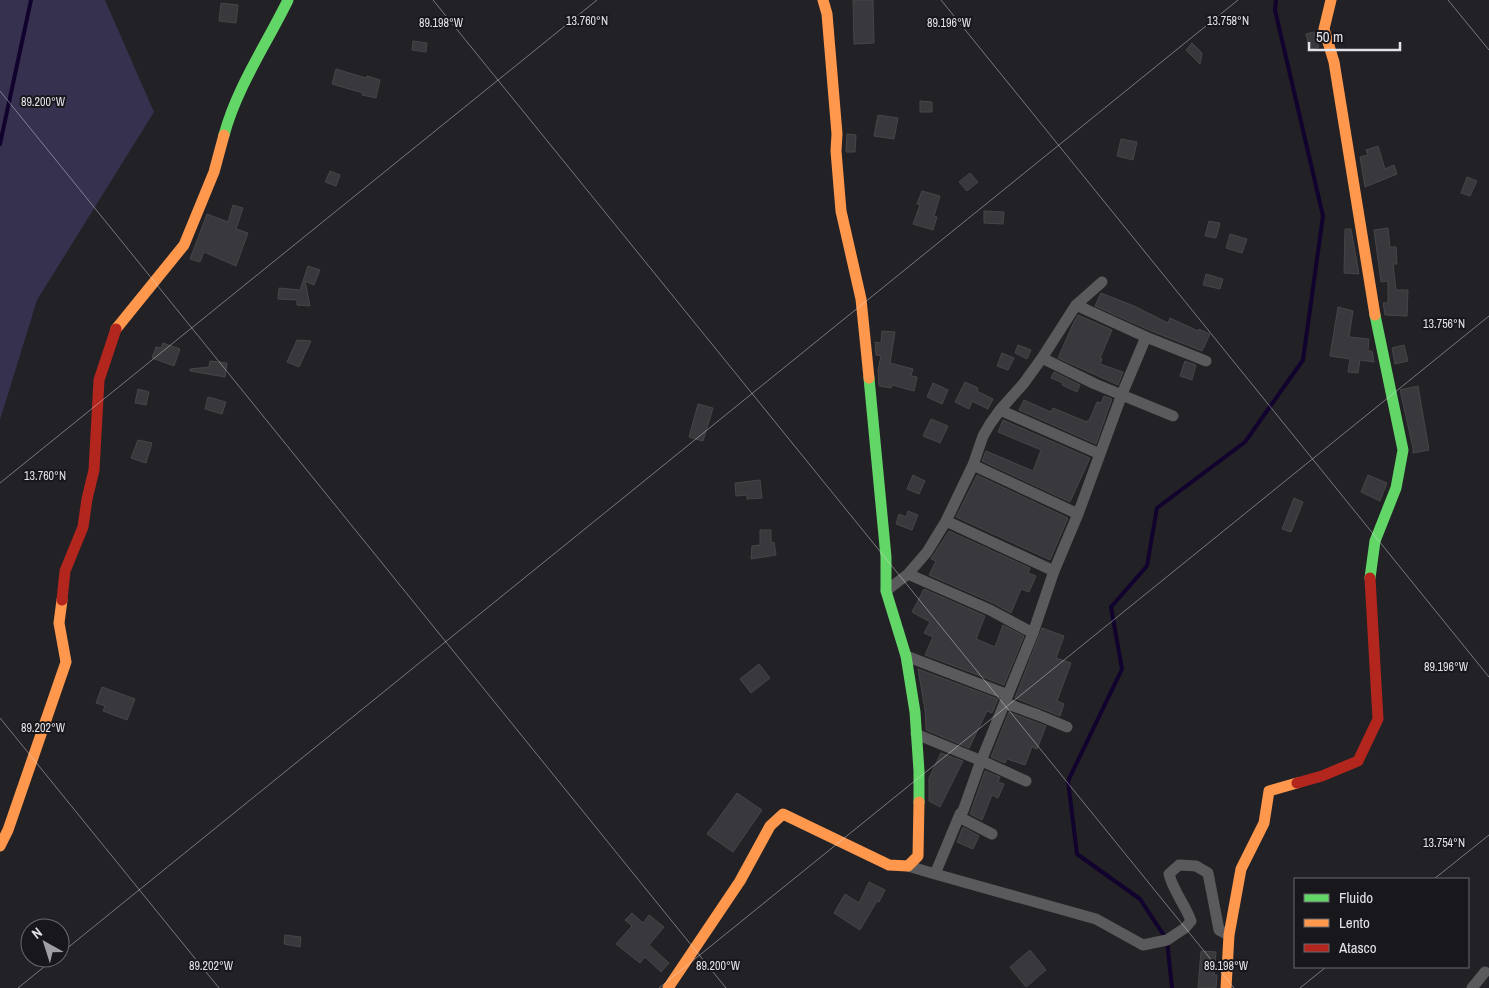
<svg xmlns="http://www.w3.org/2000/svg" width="1489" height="988" font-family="'Archivo Narrow',sans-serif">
  <rect width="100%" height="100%" fill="#222125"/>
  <path fill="#36314e" d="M0 0H105L154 112 37 300 0 420Z"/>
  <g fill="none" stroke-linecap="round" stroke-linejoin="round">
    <path stroke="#11032d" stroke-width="4" d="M0 144 31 0
      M1172 988 1167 940 1140 899 1077 854 1068 781 1122 669 1111 607 1147 566 1157 508 1245 442 1303 360 1323 216 1275 10 1276 0"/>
  </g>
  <path fill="#39383c" stroke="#464649" d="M853 0H873L874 43 854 44Z
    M221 3 238 5 236 23 219 21Z
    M1314 32 1319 47 1310 50 1306 34Z
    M413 41 427 43 426 52 412 50Z
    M1192 43 1202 53 1200 64 1186 50Z
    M336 69 366 78 367 76 380 80 376 98 362 95 363 93 332 84Z
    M920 101 932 102V112H920Z
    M878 115 898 118 894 139 874 136Z
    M847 134 856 135 855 152H846Z
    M1121 139 1137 142 1133 160 1117 156Z
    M1378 146 1385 169 1394 165 1397 174 1365 187 1360 157 1368 155 1366 150Z
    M330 171 340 175 336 186 325 182Z
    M970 173 978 182 967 191 959 182Z
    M1467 177 1477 181 1470 196 1461 193Z
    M922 191 940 196 934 216 937 217 933 230 913 224 920 205 917 204Z
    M233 205 243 208 236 229 248 233 236 266 204 252 200 262 190 259 207 214 228 222Z
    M984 211 1004 212 1003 224 984 223Z
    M1209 221 1220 223 1216 238 1205 236Z
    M1388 228 1390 247H1396L1397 264H1393L1396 290H1408L1407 316 1385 315 1383 303H1388V281L1381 282 1374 230Z
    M1345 229H1351L1359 274 1344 273Z
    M1230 234 1247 239 1242 253 1226 248Z
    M308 266 320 270 314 285 305 281 310 306 297 305V300L278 299 279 288 300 290Z
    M1206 274 1223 279 1220 289 1203 285Z
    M1101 293 1134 306 1168 323 1170 318 1198 331 1199 329 1210 334 1202 351 1149 330 1095 306Z
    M1338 307 1353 311 1349 337 1369 339 1368 351H1372L1374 362 1360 360 1358 373 1348 372 1350 359 1330 356Z
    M1078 315 1112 330 1100 358 1102 359 1100 364 1123 372 1118 385 1058 358 1073 324Z
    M882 331 895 332 890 363 913 369 911 376 917 377 914 391 892 385 891 388 879 386 878 370 881 356 876 355 875 342 881 343Z
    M297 340 311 341 299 367 287 362Z
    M163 343 180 349 174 366 152 358 156 347 161 348Z
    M1018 345 1031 350 1027 359 1015 353Z
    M1404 345 1408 361 1395 364 1392 348Z
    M1002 353 1014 358 1008 370 997 366Z
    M210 361 227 363 225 377 190 371V369L209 367Z
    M1185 361 1196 365 1192 380 1180 376Z
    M1054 372 1080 385 1077 392 1062 385 1063 383 1051 378Z
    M965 382 978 388 977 391 993 399 988 409 972 401 969 409 955 402Z
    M933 383 948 390 942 404 927 397Z
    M1418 386 1429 450 1413 453V448L1400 390Z
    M138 389 149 392 146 405 135 403Z
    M1104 396 1112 399 1096 444 1019 410 1024 400 1051 412 1053 408 1087 422 1088 420 1089 421 1097 402 1101 403Z
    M208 397 226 402 222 414 205 409Z
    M698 404 713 408 703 441 689 437Z
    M931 419 948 426 940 443 923 436Z
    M1003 420 1090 458 1070 502 982 461 986 451 1033 471 1041 450 998 432Z
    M138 440 152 443 146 463 131 458Z
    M913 475 925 481 919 494 907 489Z
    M977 475 1068 518 1050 560 956 517Z
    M1368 475 1387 483 1380 501 1361 492Z
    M760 480 762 498 747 499V495L736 496 735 483Z
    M1294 498 1303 502 1291 532 1282 529Z
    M908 511 918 515 912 530 896 524 899 514 906 517Z
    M760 530H771V543L774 542 776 555 751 559 752 546 760 545Z
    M949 531 1030 568 1028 573 1036 576 1029 592 1021 589 1011 613 993 603 929 575 936 561 931 559Z
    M924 589 985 616 976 639 995 647 1003 625 1024 636 1004 685 925 655 933 637 924 633 930 622 912 612Z
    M1042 628 1064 636 1056 658 1071 663 1057 701 1064 704 1060 716 1015 698Z
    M759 664 770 678 751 693 740 679Z
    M918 669 998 699 992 713 987 711 969 748 926 730 925 710Z
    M102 687 135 699 127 720 103 711 105 706 96 703Z
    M1009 712 1046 726 1037 749 1032 747 1025 765 1007 759 1005 763 991 757Z
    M941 753 963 761 940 807 929 801V778Z
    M985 771 1000 777 998 782 1004 784 998 798 992 795 982 820 970 814Z
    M737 793 762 810 733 852 707 834Z
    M963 827 979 836 973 849 957 842Z
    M869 882 885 890 879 902 877 901 860 930 834 913 845 894 859 903Z
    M632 913 643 923 649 915 664 927 649 945 669 963 661 972 645 957 640 963 616 944 632 926 625 920Z
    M285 935 301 937 300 947 284 944Z
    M1030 950 1046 970 1026 987 1010 967Z
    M1201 951 1216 952 1214 975H1217L1216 988H1198Z"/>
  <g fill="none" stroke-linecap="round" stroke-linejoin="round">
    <path stroke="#5a595c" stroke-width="11" d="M1076 305 1146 337 1206 361
      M1042 358 1095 384 1173 416
      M1000 410 1100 454
      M973 465 1078 514
      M946 521 1054 571
      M908 574 990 610 1033 633
      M886 591 908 574 927 552 946 521 973 465 983 436 990 424 1000 410 1024 383 1042 358 1076 305 1102 282
      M906 656 1008 695
      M1005 703 1038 715 1067 727
      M916 734 982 761 1026 781
      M959 817 992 834
      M908 866 935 874 960 814 963 811 979 766 1033 633 1054 571 1078 514 1122 394 1146 337
      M935 874 1096 919 1143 945 1167 940 1185 928 1191 921C1185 904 1173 891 1169 874L1179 865 1196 866 1208 873 1219 930 1229 935
      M1472 988 1485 972"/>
    <path stroke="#63d668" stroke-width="11" d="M224 135C237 87 266 45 288 0
      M869 378 886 557V591L906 656 915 712 919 771V802
      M1370 578 1375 541 1396 488 1403 450 1375 315"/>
    <path stroke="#ff974d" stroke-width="11" d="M823 0 827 14 837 134 836 151 841 211 861 299 869 378
      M1331 0 1324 29 1334 62 1375 315
      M116 329 184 245 214 172 224 135
      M0 846 8 830 66 662 59 623 62 600
      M668 988 740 881 770 826 783 814 889 865 908 866 918 856 919 802
      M1226 988 1229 935 1241 869 1264 823 1269 791 1297 783"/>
    <path stroke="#b3261e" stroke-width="11" d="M62 600 65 571 83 527 87 499 94 470 99 380 116 329
      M1297 783 1322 776 1358 761 1378 719 1370 578"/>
  </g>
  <path fill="none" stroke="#e3e2e6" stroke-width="1" stroke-opacity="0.45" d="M433 0 1234 988M941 0 1489 677M1448 0 1489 50M0 91 726 988M0 483 597 0M0 718 219 988M1434 879 1489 835M60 954 1238 0M18 988 55 958M659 988 1489 316M1300 988 1326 967"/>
  <g font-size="12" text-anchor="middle" fill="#e3e2e6" stroke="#17171c" stroke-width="4" stroke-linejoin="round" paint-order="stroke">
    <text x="587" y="25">13.760°N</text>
    <text x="1228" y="25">13.758°N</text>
    <text x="441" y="27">89.198°W</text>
    <text x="949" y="27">89.196°W</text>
    <text x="43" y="106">89.200°W</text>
    <text x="1444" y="328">13.756°N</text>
    <text x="45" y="480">13.760°N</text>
    <text x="1446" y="671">89.196°W</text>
    <text x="43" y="732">89.202°W</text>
    <text x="1444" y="847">13.754°N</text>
    <text x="211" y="970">89.202°W</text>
    <text x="718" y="970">89.200°W</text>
    <text x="1226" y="970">89.198°W</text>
  </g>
  <rect x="1294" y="878" width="175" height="90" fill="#17171c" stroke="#69686d"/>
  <rect x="1304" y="894" width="25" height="8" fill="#63d668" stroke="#69686d"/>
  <text x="1339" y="903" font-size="15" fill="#e3e2e6">Fluido</text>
  <rect x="1304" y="919" width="25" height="8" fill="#ff974d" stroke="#69686d"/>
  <text x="1339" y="928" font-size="15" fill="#e3e2e6">Lento</text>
  <rect x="1304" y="944" width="25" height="8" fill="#b3261e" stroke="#69686d"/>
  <text x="1339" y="953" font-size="15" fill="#e3e2e6">Atasco</text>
  <g transform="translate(45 943) rotate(321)"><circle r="24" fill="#17171c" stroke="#69686d"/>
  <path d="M0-4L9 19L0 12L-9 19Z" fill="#9f9ea2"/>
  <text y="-8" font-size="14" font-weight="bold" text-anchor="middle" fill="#e3e2e6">N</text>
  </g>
  <path d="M1309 42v8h91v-8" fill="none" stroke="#e3e2e6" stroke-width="2.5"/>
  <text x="1316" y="42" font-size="15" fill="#e3e2e6" stroke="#17171c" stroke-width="4" paint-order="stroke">50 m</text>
</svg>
